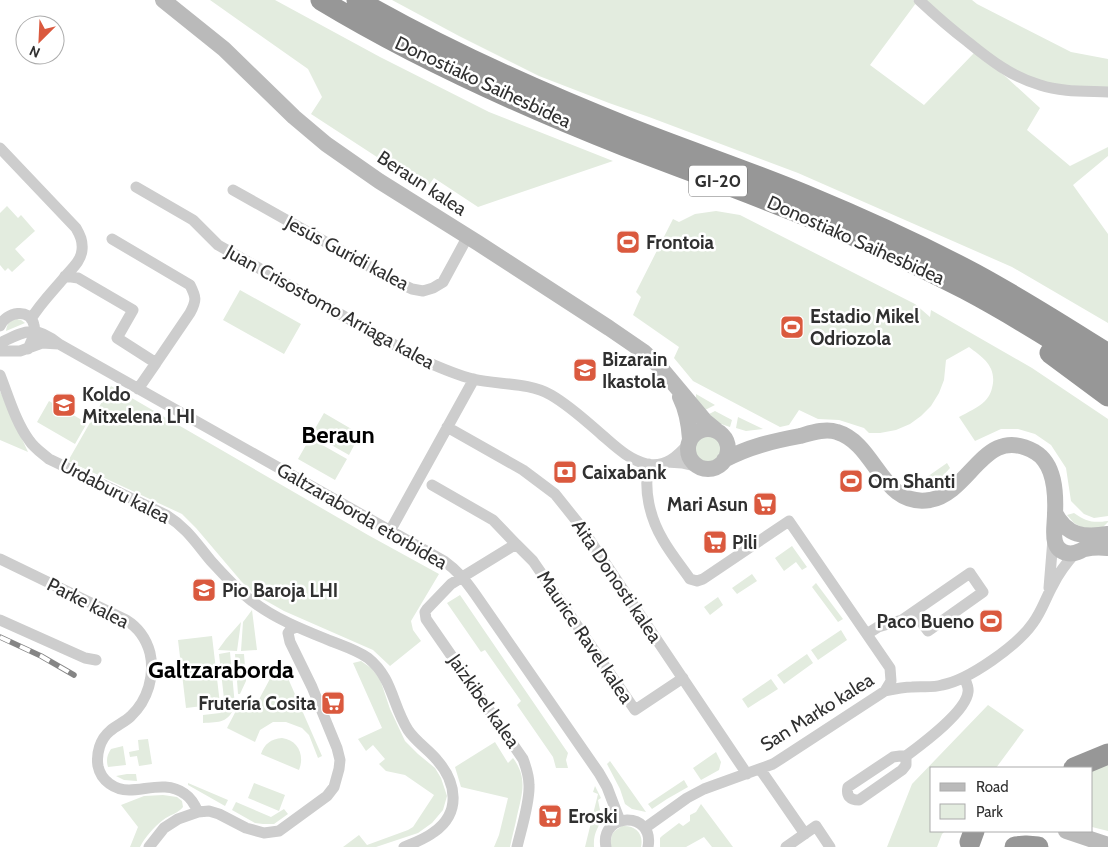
<svg xmlns="http://www.w3.org/2000/svg" width="1108" height="847" font-family="Cabin,sans-serif">
  <rect width="100%" height="100%" fill="#fff"/>
  <path fill="#e3ecdf" d="M210 0H275L380 57 489 112 613 161 478 207 434 178 426 189 311 114 322 97 308 69Z
    M392 0H913L916 3 870 65 924 105 974 53 1005 76 1040 108 1027 130 1070 166 1108 147V156L1073 185 1108 234V323L1012 267 798 173 649 117 609 103 539 76 459 36Z
    M923 0H972L977 4 1071 52 1108 59V89L1041 83 997 61Z
    M7 206 18 218 21 215 35 231 15 249 25 260 12 272 8 268 5 271 0 265V213Z
    M716 211 740 215 915 304 930 317 931 310 1032 368 1108 419V516L1094 518 1084 514 1071 501 1066 468 1051 445 1035 434 1018 429H1001L975 441 959 417C968 412 978 408 985 401 990 396 992 390 993 383 995 365 982 357 969 347L946 360 944 380 939 393 931 406 921 416 910 424 896 430 880 433H869L864 428 839 420 818 419 799 410 789 425 780 427 693 381 674 358 679 347 633 315 641 297 636 292 673 219 679 222 695 214Z
    M240 290 301 324 284 354 223 320Z
    M17 319 21 320 25 323 6 331C7 323 10 321 17 319Z
    M111 386 368 535 439 574 411 621 413 630 421 641 390 666 373 650 284 611 254 594 241 581 196 528 182 514 68 461Z
    M0 391 28 452 0 440Z
    M696 394 715 405 705 410 696 398Z
    M49 401 87 423 75 444 37 422Z
    M715 411 732 420 730 427 718 423 709 414Z
    M324 413 360 434 349 455 312 434Z
    M738 417 763 429 746 431 736 428Z
    M694 449a14 14 0 1 1 28 0a14 14 0 1 1-28 0Z
    M310 438 347 459 335 480 298 459Z
    M947 463 950 468C941 478 929 491 914 486Z
    M1074 513C1087 522 1093 523 1108 521V522L1102 528 1088 531 1074 523 1067 515Z
    M792 546 807 567 802 570 796 562 784 571 775 558Z
    M752 574 757 581 737 594 732 588Z
    M816 583 843 619 838 622 812 587Z
    M460 595 568 753 566 760 568 768H556L553 757 517 705 521 701 485 650 481 652 447 603Z
    M718 597 723 605 710 615 704 607Z
    M252 610 257 650 241 651 243 622Z
    M241 622 237 651 218 650 226 639Z
    M841 630 847 640 818 660 811 650Z
    M212 636 220 704 186 708 178 640Z
    M230 652 235 706C228 723 220 722 203 723V715L220 713 225 708 219 654Z
    M235 654H244L246 681 240 694H238Z
    M807 654 813 663 784 684 777 675Z
    M280 660 322 756 318 758 309 735 302 728 286 722H273L260 730 255 742 227 728 240 703 246 710 256 705Z
    M361 661 371 668 380 679 390 709 405 741 418 754 435 768 441 778 447 796 443 810 432 823 418 833 376 847H343L359 835 367 845 408 830 413 827 434 795 405 775 386 771 379 764 385 759 373 745 366 751 358 739 382 728 353 663Z
    M771 679 778 689 748 708 742 699Z
    M988 705 1024 730 996 768H932V831H945L942 834 937 847H887L912 784Z
    M282 738C298 740 305 755 299 770L261 754C264 744 271 739 282 738Z
    M148 739 152 764 139 766 137 756 130 757 129 752 139 750 138 740Z
    M495 742 508 763 513 758C528 778 522 794 517 816 515 826 512 837 510 847H494L499 835 508 798 461 787 455 767Z
    M123 746 126 765 108 767C106 760 107 755 111 749Z
    M716 752 721 762 719 770 701 780 693 768Z
    M610 761 646 812 632 809 625 804 620 789 607 764Z
    M1108 764V831L1092 827V771Z
    M127 774H136L137 781 124 780 116 776Z
    M684 780 688 787 667 799 652 809 648 804Z
    M188 783 228 800 225 806 188 785Z
    M254 783 285 795 279 811 248 798Z
    M595 786 601 798 598 800 601 815 605 816C598 826 593 834 594 847H585L598 794 593 792Z
    M163 795 177 797 182 801 183 807C179 813 169 815 163 820 154 827 145 837 140 847H130L138 827 121 805 144 796Z
    M236 802 271 817 284 809 288 814 274 824H263L255 823 232 810Z
    M701 804 733 847H712L704 837 686 847H660V838L662 836 679 823 683 826 690 821V815L696 812Z
    M622 826C635 825 644 833 641 847H611C611 834 611 833 622 826Z"/>
  <g fill="none" stroke-linecap="round" stroke-linejoin="round">
    <path stroke="#cdcdcd" stroke-width="11" d="M919 0C935 15 951 29 968 42 990 60 1012 77 1040 85 1061 92 1085 91 1108 92
      M0 148 76 228C80 235 83 241 82 250 81 262 70 270 63 279 52 292 40 304 31 319
      M136 187 193 220 218 245 416 357C434 365 453 374 473 379 497 385 529 382 551 395 570 406 586 421 602 435 616 447 629 460 647 464 665 468 678 456 689 443
      M233 190 395 281 412 289 423 291 433 288 443 282 468 236
      M112 239 190 285C196 297 197 300 190 313L156 363
      M65 276 78 278 133 310 117 338 156 363 138 389
      M0 326C6 312 30 307 34 325 36 333 31 342 28 349
      M0 343C25 331 35 324 59 344L444 561C458 571 465 580 475 594L599 773 607 787 620 821
      M0 351H20L42 343 59 344
      M0 375C8 395 16 423 29 440 34 448 42 453 49 459L166 515C187 528 196 543 211 561 224 575 237 590 252 601 274 618 301 629 326 639 340 645 355 649 368 658 393 678 392 705 408 730 416 742 428 749 437 760 457 783 461 813 434 832 425 839 414 843 404 847
      M447 427 523 470 555 494 579 524 747 774
      M667 462 682 463 699 467
      M649 464C643 490 650 518 663 540 671 554 681 566 690 579L697 581 703 579 789 521 890 668 891 681 885 691
      M432 485 493 520 516 544
      M390 531 474 379
      M0 559 126 620C139 628 146 638 150 653 155 675 148 700 131 716 125 722 117 725 110 731 100 739 96 754 98 766 101 781 115 790 129 790 147 790 167 781 185 794 191 798 195 805 198 812
      M1049 588 1053 539
      M0 620 85 658 96 660
      M867 634 878 627 902 620 970 573 983 592 928 631 914 612
      M906 756V765L902 770 859 800C850 800 846 796 848 787L893 757 900 756H906C922 744 966 712 968 692 969 687 966 682 964 677
      M760 769 805 834
      M645 828 687 798 704 789 773 764 885 691C894 689 903 687 912 687 922 686 932 688 942 685 969 680 1018 645 1033 623 1042 611 1046 597 1053 585 1059 572 1068 561 1077 551
      M149 847 164 828 178 819 198 812 209 811 219 814 246 828 264 833 279 831 327 796 334 787 339 769 340 760 337 748 312 687 290 642 288 633 291 629 297 627
      M517 847C521 830 530 802 529 785 529 776 526 767 523 759L426 619 425 612 427 609 451 584 516 544 533 561 635 710 683 678
      M606 847C599 812 655 810 648 847
      M786 847 816 826 830 847"/>
    <path stroke="#bababa" stroke-width="16" d="M163 0 224 49 294 117 326 144 379 181 478 243 609 328 644 352 659 366 705 421 716 430
      M680 397C687 411 689 424 690 439
      M688 449a20 20 0 1 1 40 0a20 20 0 1 1-40 0Z
      M724 460C748 447 773 441 800 436 811 433 825 428 837 432 877 444 881 508 930 500 972 492 984 423 1035 452 1055 464 1056 493 1055 514 1055 528 1049 549 1067 553 1074 555 1079 551 1085 549 1093 547 1100 547 1108 548
      M1055 513C1067 536 1084 538 1108 534
      M1066 831 1108 845"/>
    <path stroke="#979797" stroke-width="21" d="M321 0C417 58 521 105 625 146 695 173 765 198 834 227 878 246 922 267 965 289 1014 315 1061 345 1108 375
      M357 0C444 50 536 91 629 128 687 151 747 171 805 195 863 219 920 245 975 274 1021 299 1064 326 1108 354
      M1050 353 1108 396
      M1074 768 1108 754
      M970 842 974 831
      M1015 847 1026 846 1038 847"/>
    <g stroke="#858585" stroke-width="5.5">
      <path id="rail" d="M0 637 41 656 74 675"/>
    </g>
    <use href="#rail" stroke="#fff" stroke-width="4" stroke-dasharray="11" stroke-linecap="butt"/>
  </g>
  <defs>
    <g id="stadium-square" transform="scale(1.25)"><rect x="-9" y="-9" width="18" height="18" rx="4" fill="#da593e" stroke="#fff"/><path d="M0-5a6.5 5 0 1 0 0 10a6.5 5 0 1 0 0-10ZM-3.5-1.8h7v3.6h-7Z" fill="#fff"/></g>
    <g id="school-square" transform="scale(1.25)"><rect x="-9" y="-9" width="18" height="18" rx="4" fill="#da593e" stroke="#fff"/><path d="M0-5L7-2L0 1L-7-2ZM-4 1L0 2.5L4 1V4Q0 6-4 4Z" fill="#fff"/></g>
    <g id="bank-square" transform="scale(1.25)"><rect x="-9" y="-9" width="18" height="18" rx="4" fill="#da593e" stroke="#fff"/><path d="M-6-4H6V4H-6ZM0-2.3a2.3 2.3 0 1 0 0 4.6a2.3 2.3 0 1 0 0-4.6Z" fill="#fff"/></g>
    <g id="supermarket-square" transform="scale(1.25)"><rect x="-9" y="-9" width="18" height="18" rx="4" fill="#da593e" stroke="#fff"/><path d="M-6-5.5h2.5l.6 2H6L4.5 2H-2.5L-4.4-4H-6ZM-1.5 3.2a1.3 1.3 0 1 0 .1 0ZM3 3.2a1.3 1.3 0 1 0 .1 0Z" fill="#fff"/></g>
  </defs>
  <g fill-rule="evenodd">
    <use href="#stadium-square" x="628" y="242"/>
    <use href="#stadium-square" x="792" y="327"/>
    <use href="#school-square" x="585" y="370"/>
    <use href="#school-square" x="64" y="405"/>
    <use href="#bank-square" x="565" y="472"/>
    <use href="#stadium-square" x="851" y="481"/>
    <use href="#supermarket-square" x="765" y="504"/>
    <use href="#supermarket-square" x="715" y="542"/>
    <use href="#school-square" x="204" y="590"/>
    <use href="#stadium-square" x="991" y="621"/>
    <use href="#supermarket-square" x="333" y="703"/>
    <use href="#supermarket-square" x="550" y="816"/>
  </g>
  <g text-anchor="middle" dominant-baseline="central" stroke-width="5" stroke-linejoin="round" paint-order="stroke">
    <rect fill="#fff" stroke="#6e6e6e" stroke-width="1" x="689" y="165.5" width="58" height="31" rx="4"/>
    <g font-size="18" font-weight="bold" fill="#303030">
      <text x="718" y="181">GI-20</text>
    </g>
    <g font-size="19" fill="#303030" stroke="#fff">
      <text transform="translate(483 82) rotate(25)">Donostiako Saihesbidea</text>
      <text transform="translate(422 183) rotate(33)">Beraun kalea</text>
      <text transform="translate(856 240) rotate(24)">Donostiako Saihesbidea</text>
      <text transform="translate(347 253) rotate(28)">Jesús Guridi kalea</text>
      <text transform="translate(330 307) rotate(29)">Juan Crisostomo Arriaga kalea</text>
      <text transform="translate(115 491) rotate(27)">Urdaburu kalea</text>
      <text transform="translate(362 516) rotate(30)">Galtzaraborda etorbidea</text>
      <text transform="translate(617 581) rotate(56)">Aita Donosti kalea</text>
      <text transform="translate(88 603) rotate(27)">Parke kalea</text>
      <text transform="translate(585 637) rotate(56)">Maurice Ravel kalea</text>
      <text transform="translate(484 701) rotate(55)">Jaizkibel kalea</text>
      <text transform="translate(817 712) rotate(-32)">San Marko kalea</text>
    </g>
    <g font-size="19" font-weight="bold" fill="#303030" stroke="#fff" text-anchor="start">
      <text x="646" y="242">Frontoia</text>
      <text x="810" y="316">Estadio Mikel<tspan x="810" dy="22">Odriozola</tspan></text>
      <text x="602" y="359">Bizarain<tspan x="602" dy="22">Ikastola</tspan></text>
      <text x="82" y="394">Koldo<tspan x="82" dy="22">Mitxelena LHI</tspan></text>
      <text x="582" y="472">Caixabank</text>
      <text x="868" y="481">Om Shanti</text>
      <text x="748" y="504" text-anchor="end">Mari Asun</text>
      <text x="732" y="542">Pili</text>
      <text x="222" y="590">Pio Baroja LHI</text>
      <text x="974" y="621" text-anchor="end">Paco Bueno</text>
      <text x="316" y="703" text-anchor="end">Frutería Cosita</text>
      <text x="568" y="816">Eroski</text>
    </g>
    <g font-size="24" font-weight="bold" fill="#000" stroke="#fff">
      <text x="338" y="434">Beraun</text>
      <text x="221" y="669">Galtzaraborda</text>
    </g>
  </g>
  <rect x="930" y="767" width="162" height="65" fill="#ffffff" stroke="#acacac"/>
  <rect x="940" y="783" width="25" height="8" fill="#bababa" stroke="#acacac"/>
  <text x="976" y="792" font-size="15" fill="#303030">Road</text>
  <rect x="940" y="804" width="25" height="15" fill="#e3ecdf" stroke="#acacac"/>
  <text x="976" y="817" font-size="15" fill="#303030">Park</text>
  <g transform="translate(40 40) rotate(204)"><circle r="24" fill="#ffffff" stroke="#acacac"/>
  <path d="M0-4L9 19L0 12L-9 19Z" fill="#da593e"/>
  <text y="-8" font-size="14" font-weight="bold" text-anchor="middle" fill="#303030">N</text>
  </g>
</svg>
